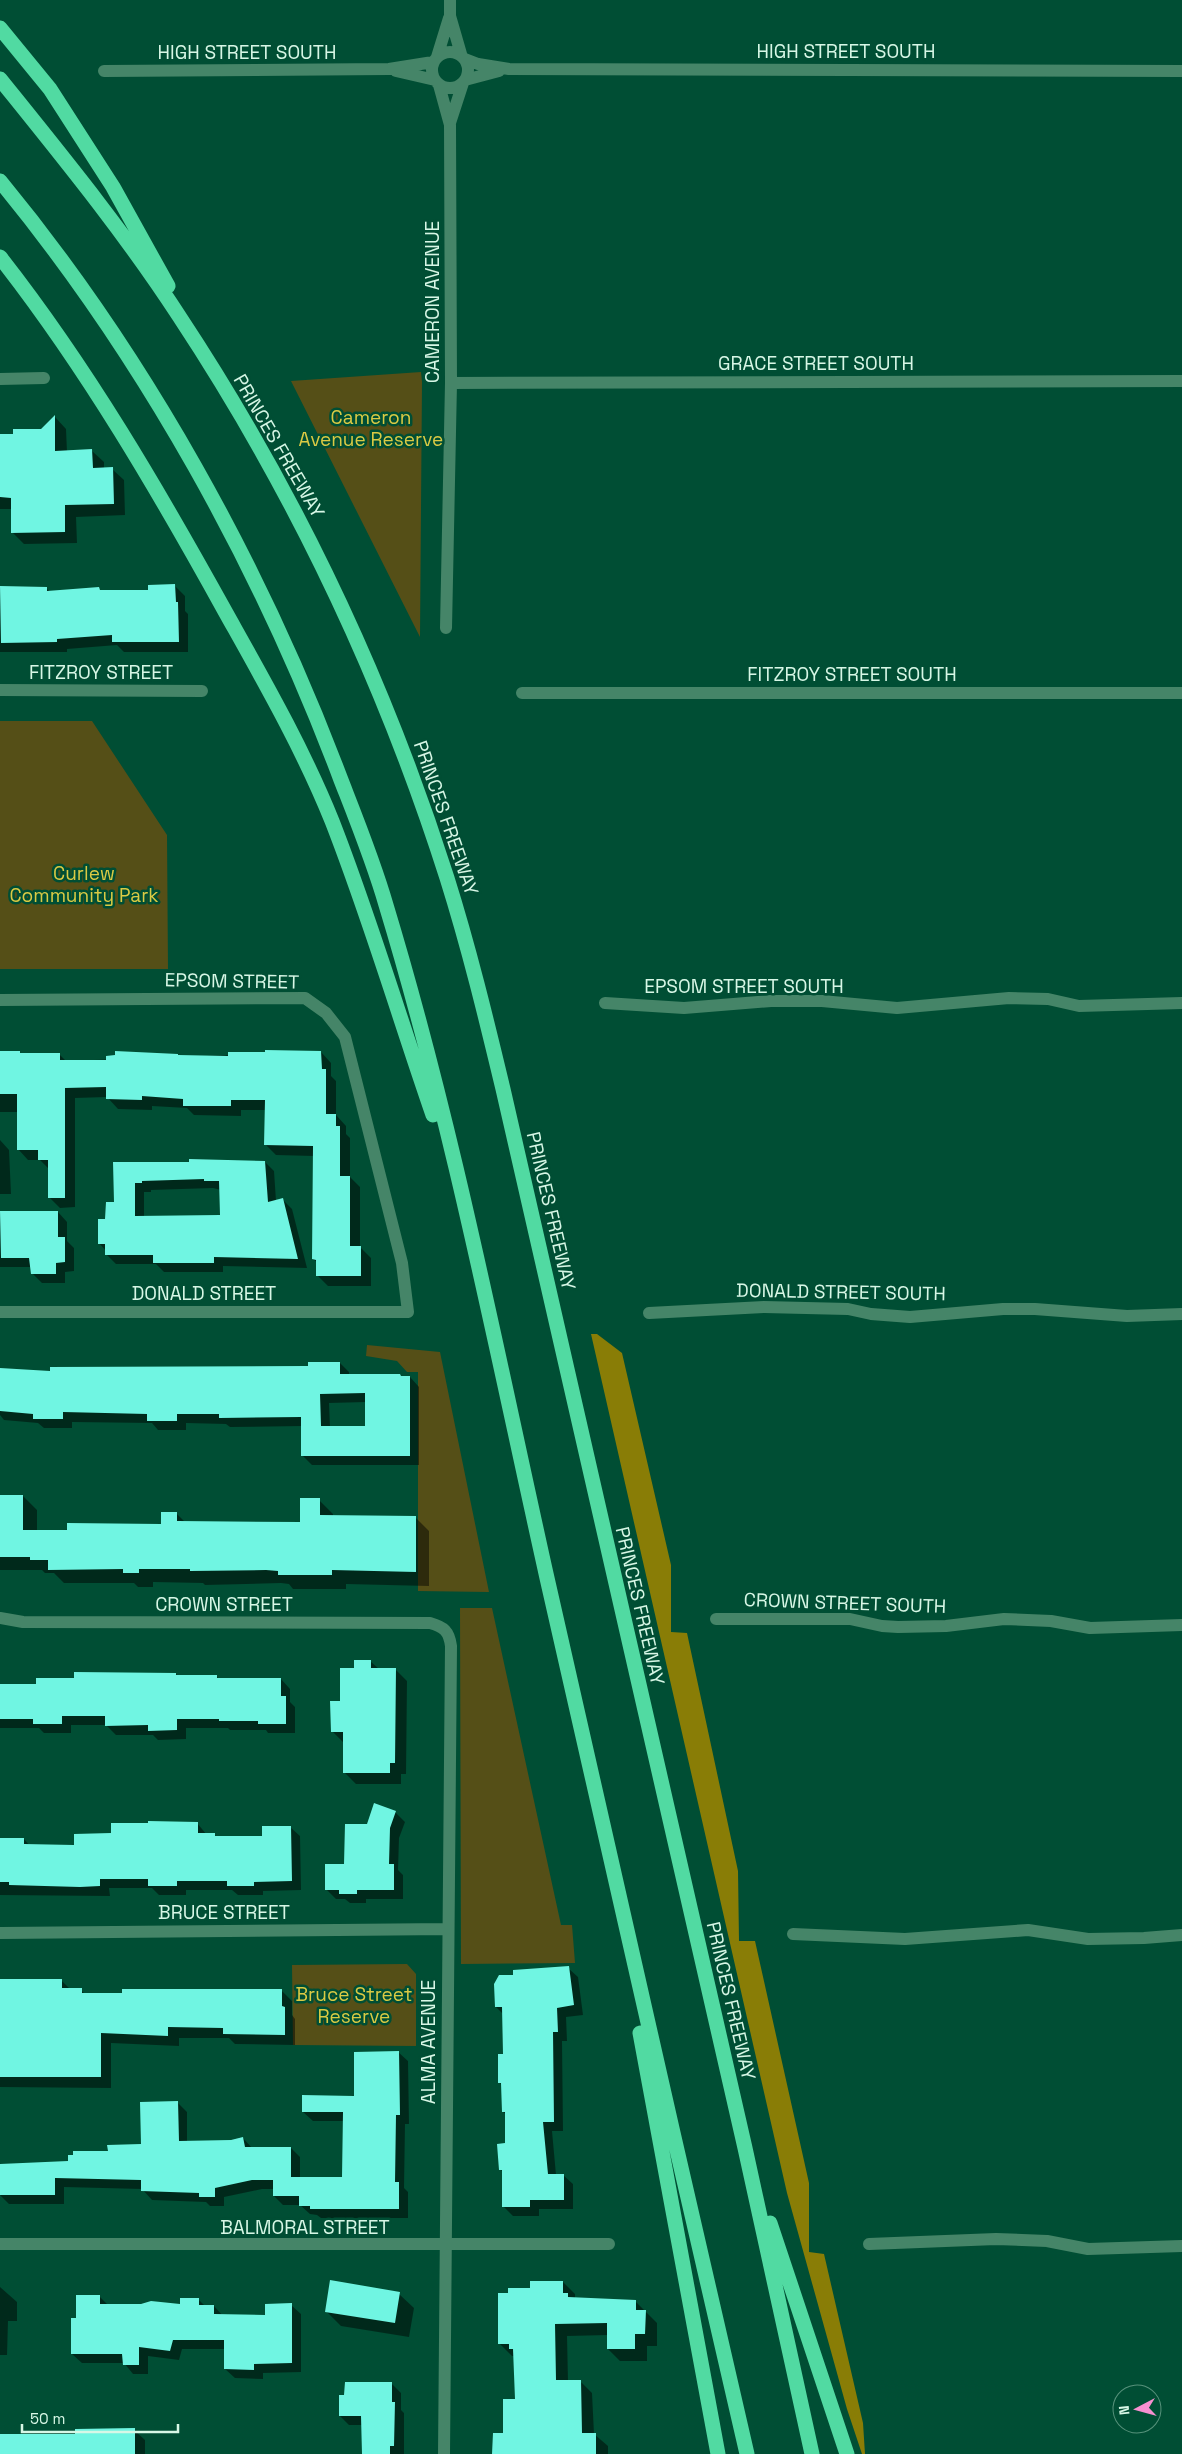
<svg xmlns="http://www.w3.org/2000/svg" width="1182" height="2454" font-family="'Space Grotesk',sans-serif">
  <rect width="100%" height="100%" fill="#004e34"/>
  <path fill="#554f17" d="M421 372 422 382 420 637 291 381Z
    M0 721H92L167 835 168 969H0Z
    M367 1345 440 1352 489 1592 418 1591V1372H407L397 1361 366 1356Z
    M460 1608H492L561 1925H572L575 1963 461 1964Z
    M407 1964 416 1974V2046L293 2045 292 1965Z"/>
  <path fill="#897d06" d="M591 1334H597L622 1353 671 1565V1632L687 1633 738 1871 739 1941H755L809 2183V2252L824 2254 863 2423 865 2454H862L847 2409 787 2193Z"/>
  <path fill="#0007" fill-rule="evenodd" d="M55 417 66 429 67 452 92 451 104 462V469H112L124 480 125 515 76 517 77 543 24 544 12 532V509H0V436H15L42 430Z
    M175 586 185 596V611L188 614V652H124L117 645 67 649V652H0V588L47 589 51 592 99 589 101 591H150Z
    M321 1052 331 1063V1076L336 1081V1115L346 1126V1134L350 1138V1177L360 1187V1247L371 1258V1286H328L318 1276V1263L313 1259 314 1156 276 1155 266 1145V1110H241V1116L194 1115 187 1108 152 1106V1110L118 1109 107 1097 75 1098V1207L60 1208 49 1197V1169L40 1160H28L18 1149V1112H0V1053L59 1054 66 1061Z
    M0 1140 9 1150 11 1194H0Z
    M229 1160 232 1163 265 1162 274 1171 276 1201 282 1199 292 1209 307 1268 223 1266V1272H164L156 1264H116L107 1255 106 1251 99 1243 107 1220 115 1203V1164L190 1163V1161ZM213 1188 221 1190V1216L144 1218V1192H151V1190Z
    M58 1212 67 1222V1241L74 1248V1271L65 1272V1283H42L32 1273 31 1267H0V1213Z
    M340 1363 349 1372V1375L410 1377 419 1387V1465H312L302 1455V1426L230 1427 226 1424 186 1423V1430H158L152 1423 72 1422V1428H44L38 1423 4 1420 0 1415V1369L51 1372 309 1367ZM366 1402V1427H330L329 1403Z
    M0 1496H23L37 1510V1531L162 1526 176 1513 186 1523H302L319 1500 333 1514V1517H415L429 1531V1586L346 1584V1589H293L289 1584 281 1583 205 1585 203 1583 153 1582V1587H138L134 1583H64L54 1573H45L42 1570H0Z
    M370 1661 379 1669H395L407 1681 406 1774H401V1784H356L344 1772 343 1742 332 1731 341 1702Z
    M176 1674 178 1676H216L219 1679H281L290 1689V1702L295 1707V1733H268L266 1730H230L228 1728H186V1739L158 1740 153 1735H116L106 1725H71V1733H44L39 1728H0V1685H37L75 1679Z
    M395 1812 405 1822 399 1838 398 1870 403 1875V1899H366V1903H350L345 1899H336L326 1889 345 1865 368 1825Z
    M197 1823 207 1835H214L217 1837H263L290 1827 300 1836 301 1890 263 1891V1895H238L232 1890H186V1895H159L152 1888H109L110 1896 0 1895V1839H24L30 1846H76L112 1835Z
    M568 1968 578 1977 583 2015 566 2017 567 2041H562L563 2131H552L556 2175H563L573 2184V2209H539V2216H513L503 2206V2172L501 2170 506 2144V2114L503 2112V2086L500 2083 504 2055V2015L496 2007 514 1976Z
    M0 1980H61L71 1990H81L86 1995 281 1990 292 2001V2015L295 2019V2045L235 2044 229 2038H179V2046L111 2043V2088L0 2087Z
    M398 2052 408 2061 409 2124H405L404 2188 408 2192V2218H321L317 2215 310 2214 300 2205H283L274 2196V2189H262L224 2197V2206H210L206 2202 152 2200 142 2189 64 2187V2204H9L0 2195V2166L69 2163 142 2146 178 2103 187 2112V2142L231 2141 243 2138 252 2148H291L300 2157V2178L344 2179V2121H313L303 2112 356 2097Z
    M563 2282 575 2294V2299L635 2301 657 2323V2346H647V2361H620L608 2349V2335L567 2336 568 2381H580L592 2393 594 2434 608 2446V2454H494L505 2434 517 2400 515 2356H512L500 2344 531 2290Z
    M0 2287 17 2302V2321H8L7 2355H0Z
    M399 2294 414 2308 409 2337 341 2326 326 2311Z
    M99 2296 108 2305H181L198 2299 205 2306H214L223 2316H267L291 2305 301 2314V2372L263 2373V2379L235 2378 225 2369V2349H182L179 2360 148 2356V2374H133L124 2363H82L72 2354 78 2319Z
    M392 2384 401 2393V2410L404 2413V2454H363V2425H349L340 2416 346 2396Z
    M134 2430 145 2440V2454H0V2435H76Z"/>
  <path fill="#70f5e2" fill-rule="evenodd" d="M55 415V451L92 449 93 468 113 467 114 504 65 505V532L11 533V498L0 497V434H13V429H41Z
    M175 584 176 602H178L179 642H112V635L57 639V642L1 643 0 586 47 587V591L99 587 100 590H148V585Z
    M265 1050 321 1051 322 1069H326V1114H336V1126H340V1176H350V1246H361V1276H316V1260L312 1259 313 1146 264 1145 265 1100H231V1106H183V1099L142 1096V1100L106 1099V1087L65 1088V1198H48V1160H38V1150H17V1094H0V1051H20V1053H60V1060H106V1056L115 1055V1051L178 1054V1055L228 1056V1052H265Z
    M189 1159 265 1161 268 1202 283 1198 298 1259 214 1257V1263H153V1255H105V1244H98V1219H105L106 1202H114L113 1162H189ZM204 1179V1181H219L220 1215 135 1216V1183H142V1181Z
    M0 1211H58V1237H65V1262L56 1263V1274H31L29 1258H1Z
    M308 1362H340V1374H400L401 1376H410V1456H301V1417L219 1418V1414H177V1421H147V1414L63 1412V1419H33V1414L0 1411V1368L50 1371V1367L308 1366ZM365 1393V1426H321L320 1394Z
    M0 1495H23V1530H67V1523L161 1524V1512H177V1521L300 1522V1498H320V1515L416 1516V1572L332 1570V1575H278V1571L266 1570 190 1571V1569H139V1573H123V1569L48 1570V1560H30V1557H0Z
    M354 1660H371V1668H396L395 1763H390V1773H343V1732H331L330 1701H340V1668H354Z
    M74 1672 176 1673V1675H217V1678H281V1696H286V1724H258V1721H219V1719H177V1730L148 1731V1725L105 1726V1716H62V1724H33V1719H0V1684H36V1678H74Z
    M374 1803 396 1811 390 1828 389 1864H394V1890H357V1894H339V1890H325V1864H344L345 1824H367Z
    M148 1821 198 1822V1833H215V1836H262V1826H291L292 1881 254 1882V1886H227V1881H177V1886H148V1879H100V1886L80 1887 9 1885V1882H0V1838H24V1844L74 1845V1834L111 1833V1823H148Z
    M569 1966 574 2005 557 2008 558 2032H553L554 2122H543L548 2174H564V2200H530V2207H502V2170H499L497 2144 505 2143V2112H502L501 2083H498V2054H503L502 2007H495L494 1984 499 1975H513V1970Z
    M0 1979H62V1988H82V1993H122V1989H282V2006L285 2007V2035L223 2034V2028L168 2027V2036L101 2033V2077H0Z
    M399 2051 400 2115H396L395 2182H399V2209H310V2206H299V2196H273V2180H252L215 2188V2197H199V2193L141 2191V2180L55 2178V2195H0V2164L68 2161V2155H73V2151H108L107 2145 141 2144 140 2102 178 2101 179 2141 231 2140 243 2137 245 2147H291V2177H342L343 2112H302V2095L354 2096V2052Z
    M330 2280 400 2292 395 2323 325 2312Z
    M530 2281H563V2293H568V2297L636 2300V2310H646L645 2334H635V2349H607V2323L555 2324 556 2380H581L582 2433H596V2454H492L493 2433H503V2399H515L513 2349H509V2344H498V2293H508V2288H530Z
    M76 2295H100V2304H141L151 2301 180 2304V2298H199V2305H214V2314L265 2315V2304L292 2303V2363L254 2364V2370L224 2369V2340H173L170 2351 139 2347V2365H123L122 2354H71V2318H76Z
    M345 2382H392V2402H395L394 2446H390V2454H362L361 2416H339V2395H344Z
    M135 2428V2454H0V2434H75V2429Z"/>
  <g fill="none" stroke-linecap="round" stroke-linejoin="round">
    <path stroke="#458568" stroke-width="12" d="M450 0V16L461 54
      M432 70a18 18 0 1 1 36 0a18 18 0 1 1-36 0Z
      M437 57 449 18
      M465 59 478 64 509 69 1182 71
      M104 71 389 69 433 62
      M396 71 435 80
      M465 80 499 71
      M439 85 450 125 451 383 446 628
      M450 123 463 83
      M0 379 44 378
      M451 383 1182 381
      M0 690 202 691
      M522 693H1182
      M0 1000 305 998 326 1013 345 1037 402 1263 408 1312H0
      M605 1003 684 1008 771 1001H822L897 1008 1009 998 1048 999 1079 1006 1182 1003
      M649 1313 764 1307 848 1309 871 1314 910 1317 1003 1309H1035L1127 1316 1182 1314
      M0 1618 23 1622 430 1623C444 1627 449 1631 451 1646L444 2454
      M716 1619H850L882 1626 898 1627 946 1626 1004 1619 1051 1621 1090 1628 1182 1625
      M0 1933 448 1929
      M793 1934 905 1939 1028 1930 1088 1939 1144 1938 1182 1935
      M0 2244H609
      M869 2244 996 2239 1047 2241 1088 2249 1182 2246"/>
    <path stroke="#51daa2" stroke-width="15" d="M0 28 50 89 113 187 168 286
      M0 79C62 156 125 233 179 316 294 490 384 680 447 878 469 948 486 1018 503 1089L745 2148 812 2454
      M0 181C145 357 261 567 341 780 357 821 374 863 386 905 453 1126 497 1354 547 1578 612 1871 680 2162 747 2454
      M0 257C87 368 158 490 226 613 264 681 303 749 332 821 370 918 399 1017 433 1115
      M640 2033 718 2454
      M770 2223 847 2454"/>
  </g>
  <g text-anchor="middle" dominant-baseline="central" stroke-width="5" stroke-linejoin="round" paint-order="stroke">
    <g font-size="19" fill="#d7f7e6" stroke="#004e34">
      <text x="846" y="51">HIGH STREET SOUTH</text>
      <text x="247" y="52">HIGH STREET SOUTH</text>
      <text transform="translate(432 302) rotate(-90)">CAMERON AVENUE</text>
      <text x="816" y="363">GRACE STREET SOUTH</text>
      <text transform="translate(279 446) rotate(60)">PRINCES FREEWAY</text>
      <text x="101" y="672">FITZROY STREET</text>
      <text x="852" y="674">FITZROY STREET SOUTH</text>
      <text transform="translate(446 818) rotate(71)">PRINCES FREEWAY</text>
      <text transform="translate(232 981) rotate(1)">EPSOM STREET</text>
      <text x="744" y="986">EPSOM STREET SOUTH</text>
      <text transform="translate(551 1211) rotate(77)">PRINCES FREEWAY</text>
      <text transform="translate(841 1292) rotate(1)">DONALD STREET SOUTH</text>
      <text x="204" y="1293">DONALD STREET</text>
      <text transform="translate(845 1603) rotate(2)">CROWN STREET SOUTH</text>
      <text x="224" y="1604">CROWN STREET</text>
      <text transform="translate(640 1606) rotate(77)">PRINCES FREEWAY</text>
      <text x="224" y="1912">BRUCE STREET</text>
      <text transform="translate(731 2001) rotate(77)">PRINCES FREEWAY</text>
      <text transform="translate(428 2042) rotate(-90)">ALMA AVENUE</text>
      <text x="305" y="2227">BALMORAL STREET</text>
    </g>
    <g font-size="19" fill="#daca44" stroke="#004e34">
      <text x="371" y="417">Cameron<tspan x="371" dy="22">Avenue Reserve</tspan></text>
      <text x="84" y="873">Curlew<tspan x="84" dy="22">Community Park</tspan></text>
      <text x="354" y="1994">Bruce Street<tspan x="354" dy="22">Reserve</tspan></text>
    </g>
  </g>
  <g transform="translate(1137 2409) rotate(264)"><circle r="24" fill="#004e34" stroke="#56927b"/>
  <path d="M0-4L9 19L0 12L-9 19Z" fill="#f690d0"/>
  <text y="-8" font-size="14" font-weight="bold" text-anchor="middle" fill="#d7f7e6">N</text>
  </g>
  <path d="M22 2424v8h156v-8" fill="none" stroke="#d7f7e6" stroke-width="2.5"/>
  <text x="30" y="2424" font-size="15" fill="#d7f7e6" stroke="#004e34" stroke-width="4" paint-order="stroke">50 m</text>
</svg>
